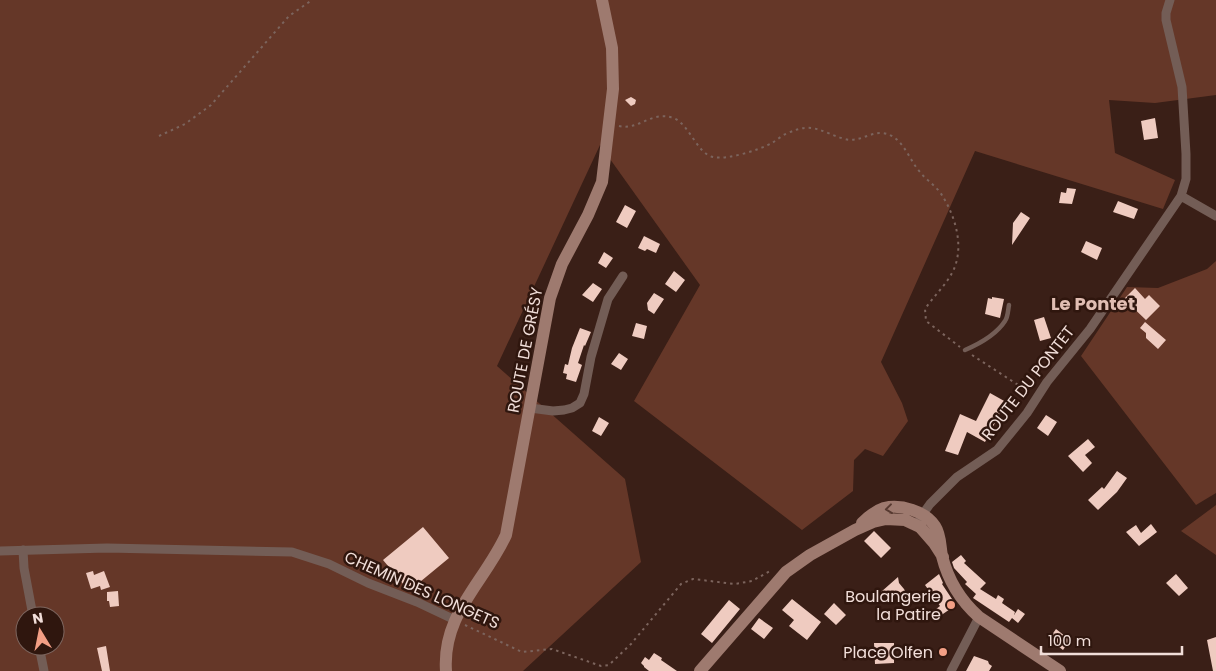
<svg xmlns="http://www.w3.org/2000/svg" width="1216" height="671" font-family="Poppins,sans-serif">
  <rect width="100%" height="100%" fill="#3a1f17"/>
  <path fill="#653728" fill-rule="evenodd" d="M0 0H1216V95L1155 103 1109 100 1115 153 1175 180 1163 209 975 151 881 362 902 403 908 421 883 456 865 449 854 460 853 491 802 530 634 401 700 285 600 145 497 366 625 479 641 562 523 671H0ZM25 616H55V646H25Z
    M1216 261V493L1196 505 1081 356 1127 287 1158 288 1207 269Z
    M1216 505V555L1181 531Z"/>
  <path fill="#efcbc0" d="M631 97 636 100 635 104 631 106 625 100Z
    M1155 118 1158 138 1144 140 1141 121Z
    M1067 188 1076 189 1072 204 1059 203 1061 192 1066 193Z
    M1118 201 1138 209 1134 219 1113 212Z
    M625 205 636 211 627 228 616 222Z
    M1021 212 1030 218 1012 245 1013 223Z
    M644 236 660 244 656 253 647 249 645 251 638 248Z
    M1086 241 1102 248 1097 260 1081 252Z
    M604 252 613 258 606 268 598 263Z
    M674 271 685 280 676 292 665 284Z
    M593 283 602 289 593 302 582 295Z
    M1135 288 1145 299 1149 295 1160 306 1146 320 1124 299Z
    M654 293 664 299 654 314 648 310 647 303Z
    M992 297 1004 299 1000 318 985 314 988 298 992 299Z
    M1044 317 1051 338 1040 341 1034 320Z
    M1145 322 1166 340 1158 349 1146 338V333L1140 328Z
    M636 323 647 326 644 339 632 336Z
    M580 328 591 332 585 346 584 345 578 363 582 365 576 382 566 379 567 374 563 373 565 364 568 365 572 348Z
    M619 353 628 359 621 370 611 364Z
    M990 393 1006 402 985 442 967 432 958 455 945 451 960 414 976 421Z
    M1046 415 1057 422 1048 436 1037 428Z
    M599 417 609 423 601 436 592 431Z
    M1088 439 1095 447 1085 455 1092 463 1083 472 1068 456Z
    M1117 471 1127 478 1117 492 1098 510 1088 500 1102 487 1104 489Z
    M1151 524 1157 532 1139 546 1126 532 1136 525 1141 533Z
    M423 527 449 558 409 591 383 560Z
    M874 531 891 548 881 558 864 541Z
    M961 555 966 561 964 563 986 583 980 589 996 599 998 595 1004 599 1002 603 1015 612 1014 615 1018 609 1025 614 1018 623 1012 618 1009 622 973 598 976 594 965 584 967 582 954 568 952 562Z
    M93 571 94 575 104 571 110 587 101 590 100 586 91 589 86 573Z
    M939 574 943 583 942 584 956 605 940 616 935 610 940 606 925 585Z
    M1176 574 1188 588 1179 596 1166 583Z
    M898 577 899 583 904 589 911 602 895 596 890 602 881 592Z
    M118 591 119 606 110 607 109 601H107V592Z
    M792 599 821 622 807 640 789 626 794 620 782 610Z
    M729 600 740 609 712 643 701 634Z
    M834 603 846 615 836 625 824 614Z
    M759 618 773 628 764 639 751 629Z
    M1056 629 1070 640 1063 650 1049 639Z
    M1216 637V671H1213L1207 640Z
    M874 643H894V663L875 664Z
    M106 646 110 671H102L97 648Z
    M654 653 662 658 661 660 677 671H649L644 667V666L641 663 645 657 649 660Z
    M974 656 988 661 989 664 992 666 989 671H966Z"/>
  <g fill="none" stroke-linecap="round" stroke-linejoin="round">
    <path stroke="#7c645d" stroke-width="2" stroke-dasharray="2.5 4" stroke-linecap="butt" d="M619 126C638 131 652 110 673 118 689 123 697 154 713 157 728 160 759 150 772 143 777 140 782 135 788 133 814 121 822 133 845 139 858 143 870 132 882 133 903 135 908 159 920 172 927 181 938 187 943 197 956 218 965 249 952 273 945 286 933 297 925 309L926 321 960 347
      M159 136 185 124 211 105 289 16 312 0
      M972 355 1029 392
      M465 625 522 652 552 649 601 666 609 665 631 644 681 584 693 579 735 584 752 581 772 570"/>
    <path stroke="#735d56" stroke-width="4.5" d="M965 350C979 344 996 335 1005 321 1008 317 1008 310 1009 305"/>
    <path stroke="#735d56" stroke-width="9" d="M1181 196 1216 216
      M530 408 553 411 564 410 572 408 580 403 584 394 591 357 608 299 623 276
      M920 518 930 504 957 477 997 450 1027 413 1047 382 1090 329 1181 196 1186 179V154L1182 87 1166 20V13L1170 0
      M23 550 24 568 33 616
      M0 551 107 548 292 552 329 564 368 583 417 602 455 620
      M39 646 44 671
      M951 671 979 617"/>
    <path stroke="#9e7a6f" stroke-width="12" d="M862 523C868 517 875 511 884 508 901 504 925 511 935 526 941 535 940 546 942 556 948 580 961 601 979 617L1060 671
      M446 671C442 614 484 583 506 535L550 298 562 264 588 215 602 182 613 89 612 48 602 0
      M700 671 786 572 810 555 855 530 873 522 886 519 905 520 920 527 934 543 943 557"/>
  </g>
  <defs><path id="oneway-chevron" d="M-2-3.5L2.5 0L-2 3.5" fill="none" stroke-width="1.6" stroke-linecap="round" stroke-linejoin="round" transform="scale(1.25)"/></defs>
  <use stroke="#563930" href="#oneway-chevron" transform="translate(889 509) rotate(173)"/>
  <g fill="#f39f85" stroke="#2f160e" stroke-width="2">
    <circle cx="951" cy="605" r="5"/>
    <circle cx="943" cy="652" r="5"/>
  </g>
  <g text-anchor="middle" dominant-baseline="central" stroke-width="5" stroke-linejoin="round" paint-order="stroke">
    <g font-size="16" fill="#f1ded9" stroke="#2f160e">
      <text transform="translate(525 350) rotate(-79)">ROUTE DE GRÉSY</text>
      <text transform="translate(1028 383) rotate(-52)">ROUTE DU PONTET</text>
      <text transform="translate(422 590) rotate(24)">CHEMIN DES LONGETS</text>
    </g>
    <g font-size="16" fill="#f1ded9" stroke="#2f160e" text-anchor="end">
      <text x="941" y="596">Boulangerie<tspan x="941" dy="18">la Patire</tspan></text>
      <text x="933" y="652">Place Olfen</text>
    </g>
    <g font-size="18" font-weight="bold" fill="#e1beb3" stroke="#2f160e">
      <text x="1093" y="303">Le Pontet</text>
    </g>
  </g>
  <g transform="translate(40 631) rotate(350)"><circle r="24" fill="#2f160e" stroke="#7d665f"/>
  <path d="M0-4L9 19L0 12L-9 19Z" fill="#f39f85"/>
  <text y="-8" font-size="14" font-weight="bold" text-anchor="middle" fill="#f1ded9">N</text>
  </g>
  <path d="M1041 646v8h141v-8" fill="none" stroke="#f1ded9" stroke-width="2.5"/>
  <text x="1048" y="646" font-size="15" fill="#f1ded9" stroke="#2f160e" stroke-width="4" paint-order="stroke">100 m</text>
</svg>
